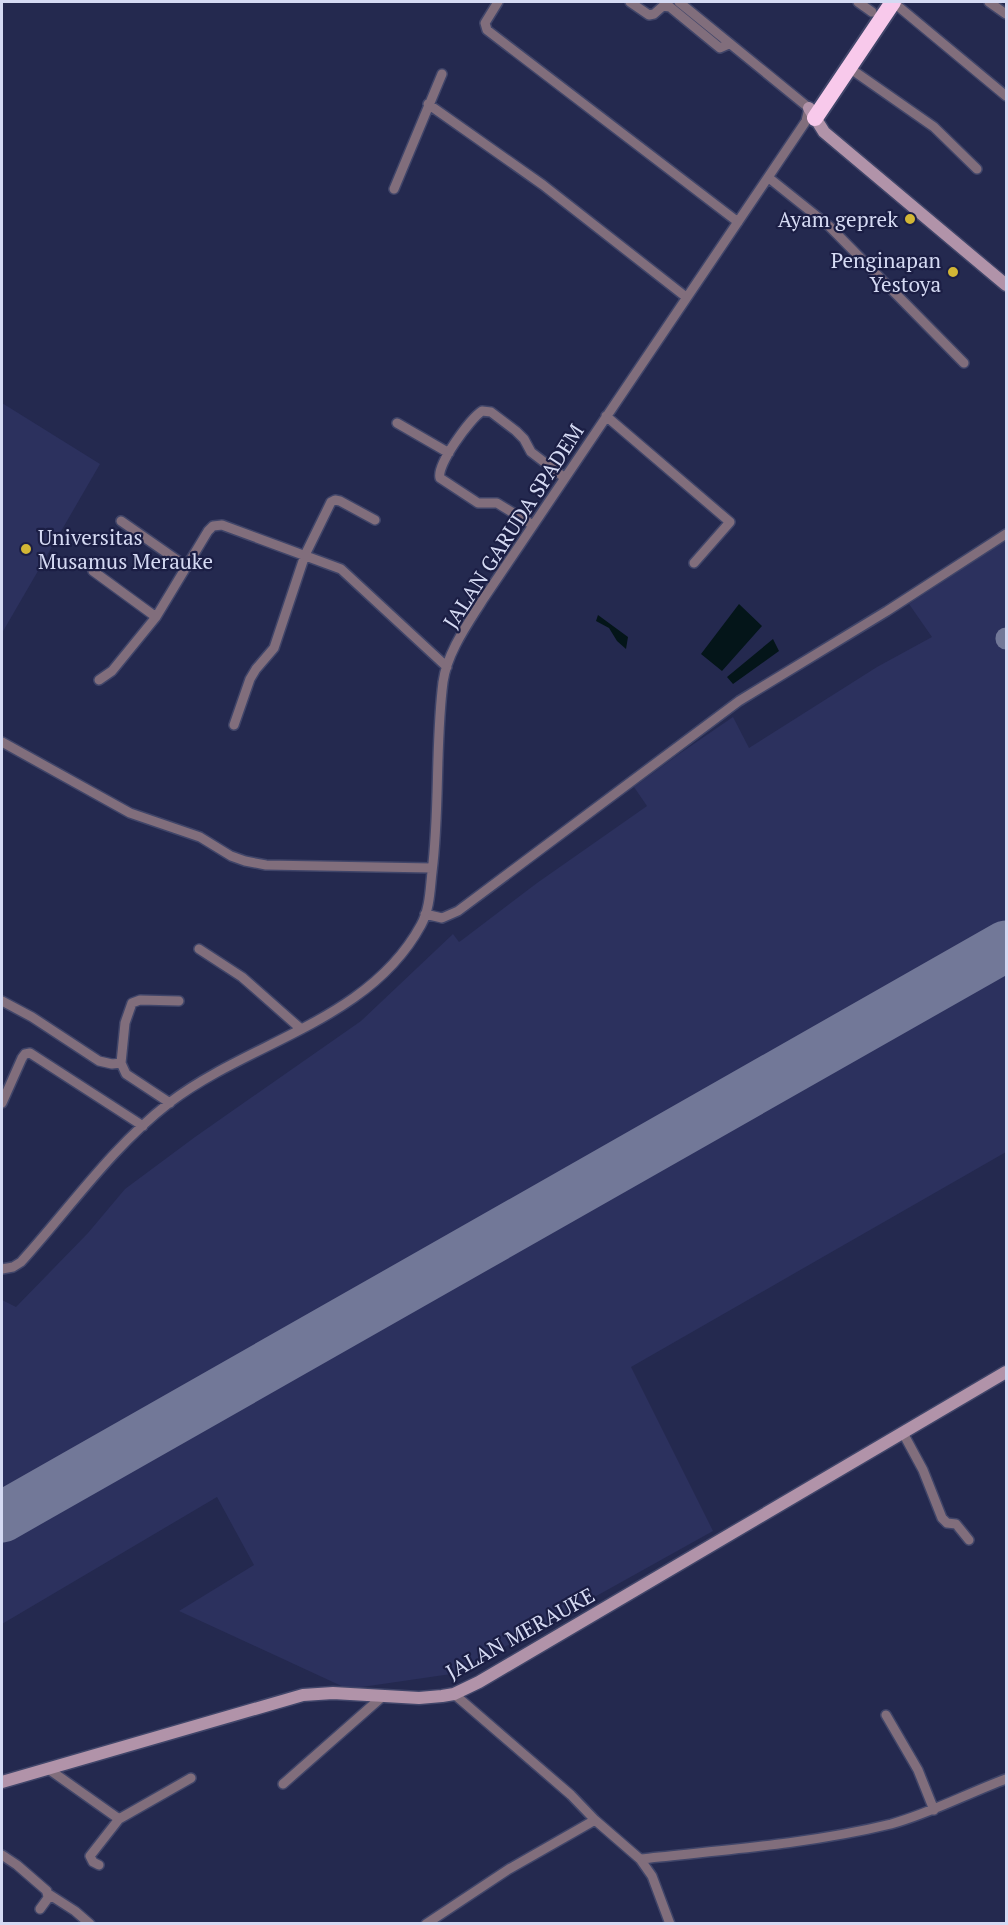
<svg xmlns="http://www.w3.org/2000/svg" width="1008" height="1925" font-family="'PT Serif',serif">
  <rect width="100%" height="100%" fill="#24294f"/>
  <path fill="#2c315e" d="M2 403 100 464 2 633Z
    M1006 540V1152L631 1367 713 1531 458 1673 348 1689 179 1611 254 1565 217 1497 2 1624V1300L16 1307 88 1233 125 1189 195 1137 361 1021 453 934 459 942 462 940 537 883 647 806 634 787 679 754 733 717 749 748 877 667 932 637 909 604Z"/>
  <path fill="#041519" d="M739 604 762 626 722 671 701 654Z
    M598 615 628 637 626 649 617 641 609 628 596 621Z
    M773 639 779 651 733 684 727 677Z"/>
  <g fill="none" stroke-linecap="round" stroke-linejoin="round">
    <path stroke="#727898" stroke-width="21" d="M1006 638V639"/>
    <path stroke="#727898" stroke-width="51" d="M2 1517 1006 946"/>
    <g stroke="#404569" stroke-width="12">
      <path id="street" d="M498 2 485 23 487 30 738 222
        M630 2 649 15 654 14 663 6 670 7 720 48 729 44
        M858 2 872 12
        M893 2 1006 96
        M989 2 1006 14
        M848 67 934 127 977 169
        M428 104 543 185 686 297
        M769 178 829 226 964 363
        M394 189 442 74
        M606 416 730 522 694 563
        M397 423 449 453
        M121 521 187 567
        M533 525 497 503H478L440 478C436 465 470 419 482 411L491 412 516 431 524 439 531 452 565 478
        M93 571 156 617
        M99 680 112 671 156 617 208 531 213 526 222 525 341 569 447 667
        M234 725 250 679 256 669 274 648 305 555 331 502 335 500 340 501 375 520
        M2 742 130 813 200 837 231 856 245 861 266 865 432 868
        M425 914 442 918 458 911 739 701 887 611 1006 534
        M199 949 242 977 301 1029
        M2 1001 32 1017 99 1061 112 1064 121 1063
        M2 1103 22 1058 25 1054 30 1053 143 1126
        M170 1103 126 1074 121 1063 125 1023 132 1003 140 1000 179 1001
        M2 1269 13 1267 21 1262C69 1209 112 1147 169 1103 250 1041 369 1021 421 925 430 909 430 889 432 872 440 809 435 745 443 682 447 653 467 625 482 601L806 121 809 108 679 2
        M903 1433 923 1470 942 1518 947 1523 956 1524 969 1540
        M454 1694 571 1795 595 1820 640 1859 652 1876 670 1924
        M886 1715 918 1770 934 1810
        M47 1768 119 1819 191 1778
        M283 1784 383 1696
        M2 1855 17 1865 47 1891 48 1898 40 1909
        M640 1859C723 1850 809 1844 891 1824 931 1813 968 1793 1006 1779
        M99 1865 93 1862 90 1856 119 1819
        M47 1893 75 1911 90 1924
        M426 1924 509 1869 595 1820"/>
    </g>
    <g stroke="#404569" stroke-width="15">
      <path id="secondary" d="M809 108 824 132 1006 285
        M2 1782 303 1695 333 1693 419 1698 442 1696 454 1694 479 1682 1006 1372"/>
    </g>
    <g stroke="#404569" stroke-width="20">
      <path id="highway" d="M815 118 893 2"/>
    </g>
    <use href="#street" stroke="#816e7c" stroke-width="9"/>
    <use href="#secondary" stroke="#b193a9" stroke-width="12"/>
    <use href="#highway" stroke="#f8c9eb" stroke-width="16"/>
  </g>
  <g fill="#d2b635" stroke="#1b1e44" stroke-width="2">
    <circle cx="910" cy="219" r="6"/>
    <circle cx="953" cy="272" r="6"/>
    <circle cx="26" cy="549" r="6"/>
  </g>
  <g text-anchor="middle" dominant-baseline="central" stroke-width="4.5" stroke-linejoin="round" paint-order="stroke">
    <g font-size="21" fill="#d5daf3" stroke="#1b1e44" text-anchor="end">
      <text x="898" y="219">Ayam geprek</text>
      <text x="941" y="260">Penginapan<tspan x="941" dy="24">Yestoya</tspan></text>
      <text x="38" y="537" text-anchor="start">Universitas<tspan x="38" dy="24">Musamus Merauke</tspan></text>
    </g>
    <g font-size="21" fill="#d5daf3" stroke="#1b1e44">
      <text transform="translate(513 526) rotate(-57)">JALAN GARUDA SPADEM</text>
      <text transform="translate(520 1633) rotate(-29)">JALAN MERAUKE</text>
    </g>
  </g>
  <rect width="1008" height="1925" fill="none" stroke="#d5daf3" stroke-width="6"/>
</svg>
